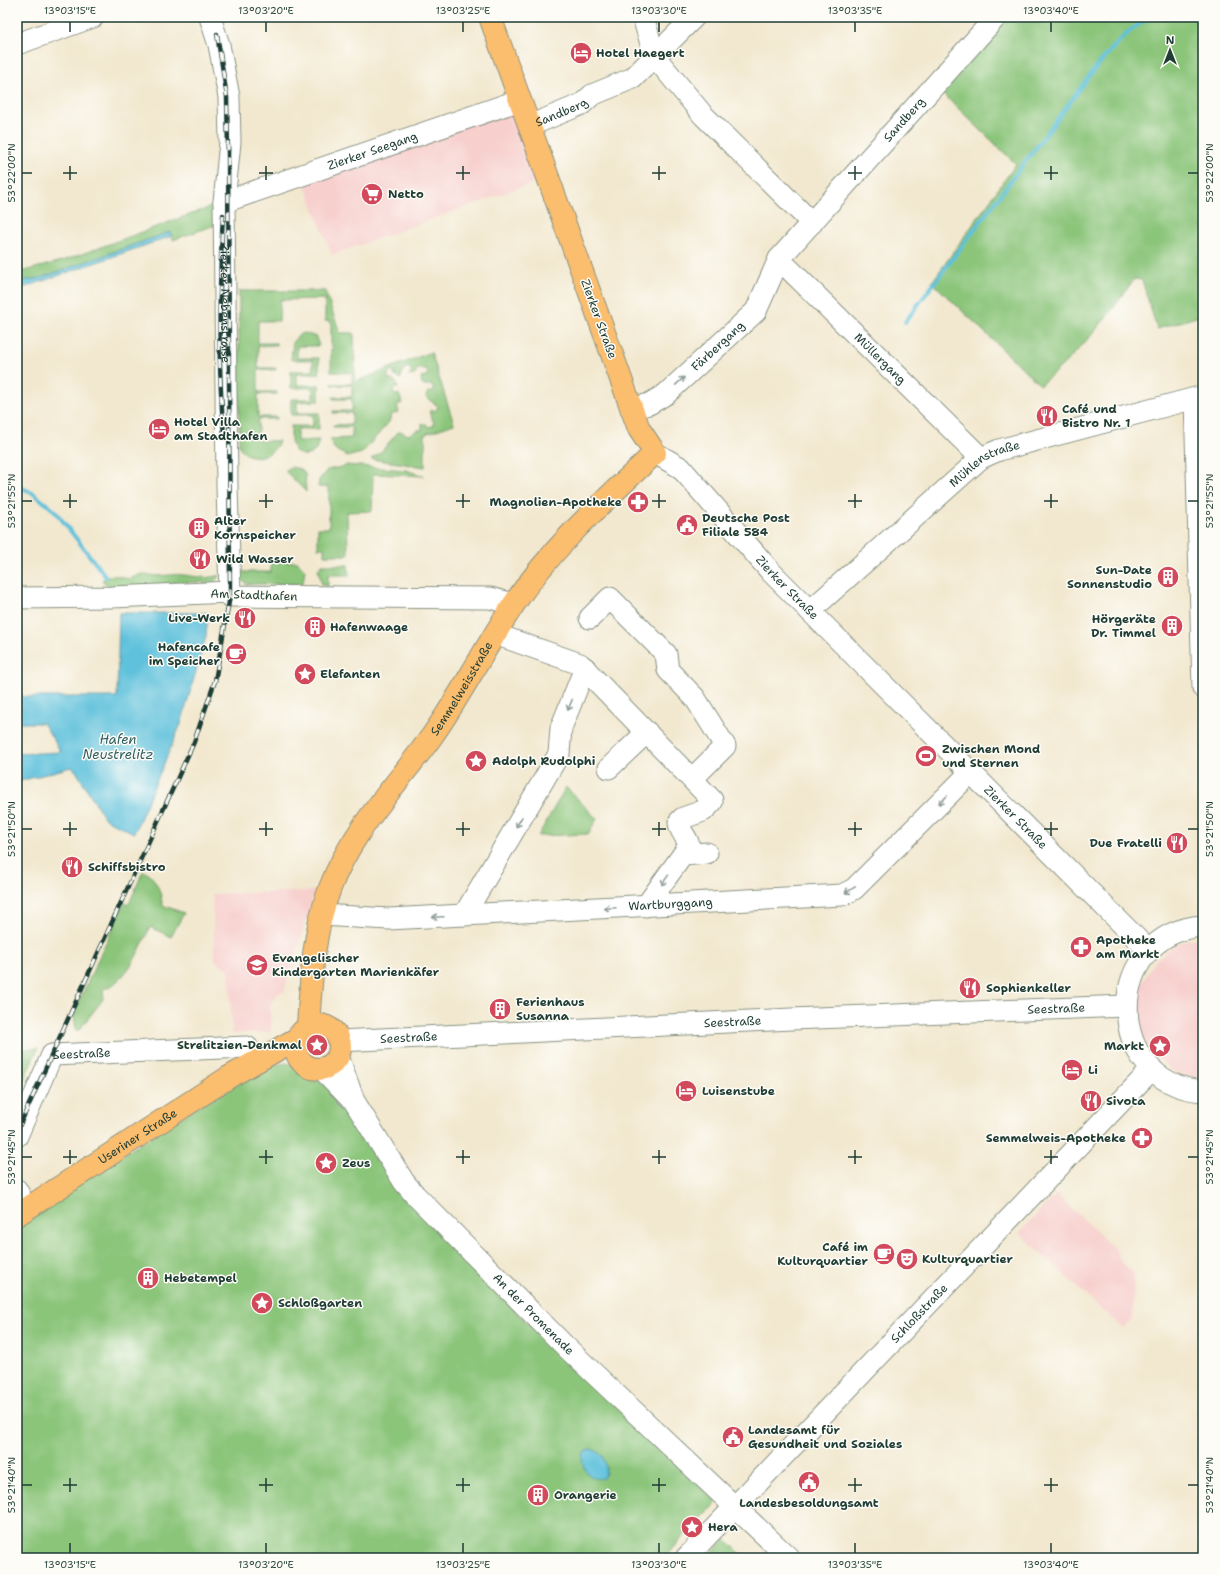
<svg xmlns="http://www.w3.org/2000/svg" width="1220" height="1575" font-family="'Shantell Sans',sans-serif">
  <rect width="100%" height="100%" fill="#fdfcf7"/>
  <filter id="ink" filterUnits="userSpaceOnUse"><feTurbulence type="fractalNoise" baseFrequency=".025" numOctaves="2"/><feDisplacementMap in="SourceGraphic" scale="8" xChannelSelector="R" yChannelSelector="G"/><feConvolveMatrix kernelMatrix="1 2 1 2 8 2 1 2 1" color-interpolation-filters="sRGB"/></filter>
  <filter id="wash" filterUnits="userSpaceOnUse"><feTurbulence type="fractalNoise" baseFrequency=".012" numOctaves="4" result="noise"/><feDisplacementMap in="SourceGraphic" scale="16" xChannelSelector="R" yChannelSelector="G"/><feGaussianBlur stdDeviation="0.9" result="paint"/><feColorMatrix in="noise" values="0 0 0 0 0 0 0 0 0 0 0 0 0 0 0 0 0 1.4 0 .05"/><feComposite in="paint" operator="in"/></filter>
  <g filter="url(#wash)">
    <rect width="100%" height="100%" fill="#f2e8cf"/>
    <g fill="#f7d0ce">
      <path d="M509 108 536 182 332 255 303 180Z"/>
      <path d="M315 891 284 991 278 993 270 1005 271 1032 232 1034 229 970 215 960 212 894Z"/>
      <path d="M1203 937V1001L1197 1008 1203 1014V1080L1181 1075 1169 1068 1151 1052 1140 1032 1137 1005 1141 984 1157 959 1176 944 1186 940Z"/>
      <path d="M1056 1194 1116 1250 1121 1262 1134 1273 1133 1318 1123 1329 1019 1233Z"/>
    </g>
    <g fill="#8bc57a" stroke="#558157">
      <path d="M1002 17H1203V288L1199 289 1203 300V315L1157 329 1142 280 1134 279C1108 318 1077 355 1040 385L932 282 1016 164 938 89Z"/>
      <path d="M211 207 216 210 215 225 173 240 170 232 40 278 17 282V273L65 260Z"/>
      <path d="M239 291H325L340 333H354L355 382 431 352 454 424 425 434V467L371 459 381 452 398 432H402L408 435 418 430H422V424H426L429 427 433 426 434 423 429 412 431 410 435 411 438 407C435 402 429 402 426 396L428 392H433L434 388 431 385H422L421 377 426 376 428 373 426 369H417L415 375 409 376 412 370 407 367 402 372 401 379 395 376 393 371 388 373V379L396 382 398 388H394L393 393 396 395 399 394 402 403 397 405 399 412 391 415 389 422 362 453 346 457V454C336 453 332 447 330 439L352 438V427H333V425L352 424V413H333V411H352V399H333V397H352V385H332V384H352V373L331 372V349H334V347L331 346V321H325V299L280 300 279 321H258V343H276V345L258 346V368H276V370H258V392H277V394H258V417H277V419H258V441H279C274 458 247 463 239 446Z"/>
      <path d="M305 333 316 337 319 346H297V358H319V374H297V385H319V401L297 402V413H319V429H297V441L319 440 316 450C308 457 302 457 294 450L291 441V426H313V415H291V399H313V388H291V371H313V360H291L293 341 300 334Z"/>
      <path d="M346 465 406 470 424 476 373 474 372 511 347 512 348 555H324V548H318V528H329V487H318L319 480 327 470 346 466Z"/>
      <path d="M290 467 301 469 305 474 306 492 285 471Z"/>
      <path d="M271 561 298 562 305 570 303 582 301 584H247L240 579 238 572H271Z"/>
      <path d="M322 565H348L349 575H328V586L322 585 318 569Z"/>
      <path d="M142 574C153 576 159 576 170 575 186 572 203 582 219 575 217 582 211 584 204 586V582L168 583V588L110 589 102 580 113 575 129 579Z"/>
      <path d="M566 787 597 819 588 834 538 836Z"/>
      <path d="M143 871C155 875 162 893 162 905L184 913 171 937 150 927C141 947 132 970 114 984 111 987 107 986 103 990L104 998 79 1030 76 1031 74 1012 124 903 129 904Z"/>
      <path d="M38 1048 17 1094V1050Z"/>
      <path d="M287 1063 302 1068 346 1100 368 1144 408 1199 459 1258 717 1502 663 1558H17V1226L42 1207 247 1075 274 1065Z"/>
      <path d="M726 1539 745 1558H706Z"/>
    </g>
    <g fill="#5ec1dc" stroke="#3e7f88">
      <path d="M170 232 172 236 17 290V282L40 278Z"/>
      <path d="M119 613H208L206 636 181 724 134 833 105 819 76 771 71 767 17 782V754L61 752 43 723H17V687L23 697H117Z"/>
      <path d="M591 1449C602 1452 607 1461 606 1473L603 1478C589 1482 579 1465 583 1453Z"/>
    </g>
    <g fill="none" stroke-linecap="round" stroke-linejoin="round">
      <g stroke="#5ec1dc" stroke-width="4">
        <path d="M905 322 1097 66C1114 47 1129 27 1152 17"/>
        <path d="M17 485 34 494 55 511 106 577"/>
      </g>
    </g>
  </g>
  <g filter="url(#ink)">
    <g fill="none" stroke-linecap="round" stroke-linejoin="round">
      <g stroke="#889282" stroke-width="23">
        <g id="minor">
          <path id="s1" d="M210 17 219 45 229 97 230 142 224 202 227 486 230 596 490 598 514 604"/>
          <path d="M643 17 655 57 703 115 812 223"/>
          <path d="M17 44 93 17"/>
          <path id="s2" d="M529 126 582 104 592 95 633 78 694 17"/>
          <path id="s3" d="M224 202 520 100"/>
          <path id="s4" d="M779 259 981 458"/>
          <path d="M1195 399 1203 688"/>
          <path id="s5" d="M631 409 649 404 666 394 756 311 779 259 996 17"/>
          <path id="s6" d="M655 453 681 468 771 572 1149 951"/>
          <path d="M17 598 112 597 231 592"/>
          <path id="s7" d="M810 611 981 458 999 450 1203 396"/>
          <path d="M590 618 610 598 666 654 668 670 695 698 725 746 692 779"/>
          <path d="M495 634 580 664 712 800V802L703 811 683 818 679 822C679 832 688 837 689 846L646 906"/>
          <path d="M609 768 647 732"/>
          <path d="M683 855 707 853"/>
          <path id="s8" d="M321 915 389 919 842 895 854 889 971 772"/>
          <path d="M464 915 559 754 561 728 585 668"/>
          <path d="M1203 926C1102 933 1102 1084 1203 1091"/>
          <path id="s9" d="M339 1041 791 1019 1126 1006"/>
          <path id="s10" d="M338 1056 354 1101 404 1182 415 1195 567 1348 789 1558"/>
          <path d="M321 1068 350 1098"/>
          <path id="s11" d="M17 1136 52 1055 247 1047"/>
          <path d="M17 1190 26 1209"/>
          <path id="s12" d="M686 1558 1152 1069"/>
        </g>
      </g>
      <g stroke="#889282" stroke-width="24">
        <g id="major">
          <circle cx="318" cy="1047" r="22"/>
          <path id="s13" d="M308 1027C311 980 313 932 330 888 351 831 397 785 432 736 462 694 485 647 514 604 552 547 605 500 655 453L639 429 490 17"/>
          <path id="s14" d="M17 1215 229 1077 298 1038"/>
        </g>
      </g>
      <use href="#minor" stroke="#fff" stroke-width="21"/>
      <use href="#major" stroke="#fbbd6e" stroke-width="22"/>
      <g stroke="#1f3d34" stroke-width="4.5">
        <g id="rail">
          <path d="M217 34 227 97 228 151"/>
          <path d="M223 215C219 287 217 362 224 435"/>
          <path d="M17 1131 194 742 215 681 230 596 228 145"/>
        </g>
      </g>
      <use href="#rail" stroke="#fdfcf7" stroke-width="3" stroke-dasharray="9" stroke-linecap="butt"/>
    </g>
    <defs><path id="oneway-shaft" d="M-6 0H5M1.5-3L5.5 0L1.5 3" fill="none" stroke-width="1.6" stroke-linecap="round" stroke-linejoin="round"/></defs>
    <g stroke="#8f9e9a">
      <use href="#oneway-shaft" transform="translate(680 381) rotate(-43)"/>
      <use href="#oneway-shaft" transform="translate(570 705) rotate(112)"/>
      <use href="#oneway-shaft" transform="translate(943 800) rotate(135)"/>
      <use href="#oneway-shaft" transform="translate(519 822) rotate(120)"/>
      <use href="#oneway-shaft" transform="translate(665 880) rotate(126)"/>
      <use href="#oneway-shaft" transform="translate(850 890) rotate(149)"/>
      <use href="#oneway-shaft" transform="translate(610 908) rotate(177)"/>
      <use href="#oneway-shaft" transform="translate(438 917) rotate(177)"/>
    </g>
  </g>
  <path fill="none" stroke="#1f3d34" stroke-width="1.5" d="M70 22V32M266 22V32M463 22V32M659 22V32M855 22V32M1051 22V32M70 166V180M266 166V180M463 166V180M659 166V180M855 166V180M1051 166V180M22 173H32M63 173H77M259 173H273M456 173H470M652 173H666M848 173H862M1044 173H1058M1188 173H1198M70 494V508M266 494V508M463 494V508M659 494V508M855 494V508M1051 494V508M22 501H32M63 501H77M259 501H273M456 501H470M652 501H666M848 501H862M1044 501H1058M1188 501H1198M70 822V836M266 822V836M463 822V836M659 822V836M855 822V836M1051 822V836M22 829H32M63 829H77M259 829H273M456 829H470M652 829H666M848 829H862M1044 829H1058M1188 829H1198M70 1150V1164M266 1150V1164M463 1150V1164M659 1150V1164M855 1150V1164M1051 1150V1164M22 1157H32M63 1157H77M259 1157H273M456 1157H470M652 1157H666M848 1157H862M1044 1157H1058M1188 1157H1198M70 1478V1492M266 1478V1492M463 1478V1492M659 1478V1492M855 1478V1492M1051 1478V1492M22 1485H32M63 1485H77M259 1485H273M456 1485H470M652 1485H666M848 1485H862M1044 1485H1058M1188 1485H1198M70 1543V1553M266 1543V1553M463 1543V1553M659 1543V1553M855 1543V1553M1051 1543V1553"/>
  <defs>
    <g id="hotel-disc" transform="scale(1.15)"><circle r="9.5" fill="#d1495b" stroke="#fdfcf7"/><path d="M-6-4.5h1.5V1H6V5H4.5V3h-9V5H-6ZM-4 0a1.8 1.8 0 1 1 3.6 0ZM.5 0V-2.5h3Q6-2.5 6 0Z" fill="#fff"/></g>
    <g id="supermarket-disc" transform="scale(1.15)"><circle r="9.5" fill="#d1495b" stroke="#fdfcf7"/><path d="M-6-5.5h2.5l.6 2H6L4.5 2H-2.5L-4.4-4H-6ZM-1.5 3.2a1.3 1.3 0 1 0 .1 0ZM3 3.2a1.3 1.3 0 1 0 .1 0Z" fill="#fff"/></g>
    <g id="restaurant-disc" transform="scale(1.15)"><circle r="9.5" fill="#d1495b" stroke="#fdfcf7"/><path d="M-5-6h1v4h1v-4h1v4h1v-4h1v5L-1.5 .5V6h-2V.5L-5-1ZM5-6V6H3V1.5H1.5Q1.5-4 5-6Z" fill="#fff"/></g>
    <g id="pharmacy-disc" transform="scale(1.15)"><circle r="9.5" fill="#d1495b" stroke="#fdfcf7"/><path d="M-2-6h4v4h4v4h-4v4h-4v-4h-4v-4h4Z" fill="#fff"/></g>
    <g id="civic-disc" transform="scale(1.15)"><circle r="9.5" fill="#d1495b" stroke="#fdfcf7"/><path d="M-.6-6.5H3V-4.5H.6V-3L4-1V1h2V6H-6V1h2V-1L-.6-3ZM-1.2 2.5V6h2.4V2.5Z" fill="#fff"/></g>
    <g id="building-disc" transform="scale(1.15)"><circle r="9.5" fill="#d1495b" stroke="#fdfcf7"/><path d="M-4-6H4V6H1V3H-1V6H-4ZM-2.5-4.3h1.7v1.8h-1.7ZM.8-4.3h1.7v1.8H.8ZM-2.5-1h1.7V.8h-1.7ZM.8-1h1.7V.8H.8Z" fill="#fff"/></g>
    <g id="cafe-disc" transform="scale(1.15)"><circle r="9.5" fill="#d1495b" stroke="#fdfcf7"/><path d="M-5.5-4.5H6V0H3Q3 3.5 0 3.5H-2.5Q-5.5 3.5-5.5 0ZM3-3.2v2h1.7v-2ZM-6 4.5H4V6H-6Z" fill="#fff"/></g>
    <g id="sight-disc" transform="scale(1.15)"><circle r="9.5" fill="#d1495b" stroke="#fdfcf7"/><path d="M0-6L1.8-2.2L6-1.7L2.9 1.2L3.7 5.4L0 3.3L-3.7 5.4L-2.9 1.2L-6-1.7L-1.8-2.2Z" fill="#fff"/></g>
    <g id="stadium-disc" transform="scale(1.15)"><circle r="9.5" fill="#d1495b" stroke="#fdfcf7"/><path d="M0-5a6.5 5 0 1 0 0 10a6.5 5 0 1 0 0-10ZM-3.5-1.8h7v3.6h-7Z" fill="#fff"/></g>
    <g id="school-disc" transform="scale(1.15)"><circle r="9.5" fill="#d1495b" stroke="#fdfcf7"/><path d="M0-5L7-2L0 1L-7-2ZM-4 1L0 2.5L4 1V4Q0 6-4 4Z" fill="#fff"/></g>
    <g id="theatre-disc" transform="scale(1.15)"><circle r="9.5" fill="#d1495b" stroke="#fdfcf7"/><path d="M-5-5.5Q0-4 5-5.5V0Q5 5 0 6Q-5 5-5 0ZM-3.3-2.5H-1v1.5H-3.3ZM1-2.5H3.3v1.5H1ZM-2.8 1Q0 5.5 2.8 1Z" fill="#fff"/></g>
  </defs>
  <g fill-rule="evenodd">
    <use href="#hotel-disc" x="581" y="53"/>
    <use href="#supermarket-disc" x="372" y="194"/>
    <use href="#restaurant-disc" x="1047" y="416"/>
    <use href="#hotel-disc" x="159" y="429"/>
    <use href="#pharmacy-disc" x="638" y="502"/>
    <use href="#civic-disc" x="687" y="525"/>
    <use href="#building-disc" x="199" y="528"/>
    <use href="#restaurant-disc" x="200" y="559"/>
    <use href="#building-disc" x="1168" y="577"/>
    <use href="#restaurant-disc" x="245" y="618"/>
    <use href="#building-disc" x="1172" y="626"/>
    <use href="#building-disc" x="315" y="627"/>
    <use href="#cafe-disc" x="236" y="654"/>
    <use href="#sight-disc" x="305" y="674"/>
    <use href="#stadium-disc" x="926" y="756"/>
    <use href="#sight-disc" x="476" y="761"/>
    <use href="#restaurant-disc" x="1177" y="843"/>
    <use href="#restaurant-disc" x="72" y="867"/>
    <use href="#pharmacy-disc" x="1081" y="947"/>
    <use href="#school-disc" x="257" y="965"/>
    <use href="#restaurant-disc" x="970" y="988"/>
    <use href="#building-disc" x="500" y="1009"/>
    <use href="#sight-disc" x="317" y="1045"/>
    <use href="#sight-disc" x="1160" y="1046"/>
    <use href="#hotel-disc" x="1072" y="1070"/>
    <use href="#hotel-disc" x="686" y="1091"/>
    <use href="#restaurant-disc" x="1091" y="1101"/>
    <use href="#pharmacy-disc" x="1142" y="1138"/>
    <use href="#sight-disc" x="326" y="1163"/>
    <use href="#cafe-disc" x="884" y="1254"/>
    <use href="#theatre-disc" x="907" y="1259"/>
    <use href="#building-disc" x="148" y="1278"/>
    <use href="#sight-disc" x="262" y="1303"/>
    <use href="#civic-disc" x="733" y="1437"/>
    <use href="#civic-disc" x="809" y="1482"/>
    <use href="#building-disc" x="538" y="1495"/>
    <use href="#sight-disc" x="692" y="1527"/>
  </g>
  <g text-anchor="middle" stroke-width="3" stroke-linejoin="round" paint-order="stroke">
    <g font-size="12" font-weight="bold" fill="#1f3d34" stroke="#fdfcf7" text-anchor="start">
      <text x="596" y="57">Hotel Haegert</text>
      <text x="388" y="198">Netto</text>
      <text x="1062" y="413">Café und<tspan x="1062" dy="14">Bistro Nr. 1</tspan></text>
      <text x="174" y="426">Hotel Villa<tspan x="174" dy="14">am Stadthafen</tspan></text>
      <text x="622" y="506" text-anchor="end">Magnolien-Apotheke</text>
      <text x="702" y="522">Deutsche Post<tspan x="702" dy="14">Filiale 584</tspan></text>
      <text x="214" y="525">Alter<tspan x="214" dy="14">Kornspeicher</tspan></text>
      <text x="216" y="563">Wild Wasser</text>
      <text x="1152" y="574" text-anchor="end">Sun-Date<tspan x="1152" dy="14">Sonnenstudio</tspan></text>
      <text x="230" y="622" text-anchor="end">Live-Werk</text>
      <text x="1156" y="623" text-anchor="end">Hörgeräte<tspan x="1156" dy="14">Dr. Timmel</tspan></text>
      <text x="330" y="631">Hafenwaage</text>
      <text x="220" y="651" text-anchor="end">Hafencafe<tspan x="220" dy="14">im Speicher</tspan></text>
      <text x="320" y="678">Elefanten</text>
      <text x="942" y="753">Zwischen Mond<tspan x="942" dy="14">und Sternen</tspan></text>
      <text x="492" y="765">Adolph Rudolphi</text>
      <text x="1162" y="847" text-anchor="end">Due Fratelli</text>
      <text x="88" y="871">Schiffsbistro</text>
      <text x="1096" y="944">Apotheke<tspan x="1096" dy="14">am Markt</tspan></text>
      <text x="272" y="962">Evangelischer<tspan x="272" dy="14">Kindergarten Marienkäfer</tspan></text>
      <text x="986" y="992">Sophienkeller</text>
      <text x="516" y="1006">Ferienhaus<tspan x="516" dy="14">Susanna</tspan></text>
      <text x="302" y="1049" text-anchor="end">Strelitzien-Denkmal</text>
      <text x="1144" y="1050" text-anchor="end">Markt</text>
      <text x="1088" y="1074">Li</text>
      <text x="702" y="1095">Luisenstube</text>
      <text x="1106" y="1105">Sivota</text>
      <text x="1126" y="1142" text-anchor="end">Semmelweis-Apotheke</text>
      <text x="342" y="1167">Zeus</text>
      <text x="868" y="1251" text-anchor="end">Café im<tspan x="868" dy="14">Kulturquartier</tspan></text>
      <text x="922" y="1263">Kulturquartier</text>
      <text x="164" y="1282">Hebetempel</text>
      <text x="278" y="1307">Schloßgarten</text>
      <text x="748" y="1434">Landesamt für<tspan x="748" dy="14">Gesundheit und Soziales</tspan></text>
      <text x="554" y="1499">Orangerie</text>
      <text x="809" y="1507" text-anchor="middle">Landesbesoldungsamt</text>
      <text x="708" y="1531">Hera</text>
    </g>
    <g font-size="12" fill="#1f3d34" stroke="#fdfcf7">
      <text dy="4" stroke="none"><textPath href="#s2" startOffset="35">Sandberg</textPath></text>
      <text dy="4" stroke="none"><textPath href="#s5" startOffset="405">Sandberg</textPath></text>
      <text dy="4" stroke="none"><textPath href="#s3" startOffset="157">Zierker Seegang</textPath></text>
      <text dy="4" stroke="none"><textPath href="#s1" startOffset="289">Zierker Nebenstraße</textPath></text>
      <text transform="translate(599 319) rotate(70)" y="4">Zierker Straße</text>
      <text dy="4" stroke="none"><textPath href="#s5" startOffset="109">Färbergang</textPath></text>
      <text dy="4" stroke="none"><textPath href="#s4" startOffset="142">Müllergang</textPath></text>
      <text dy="4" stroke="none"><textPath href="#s7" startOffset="230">Mühlenstraße</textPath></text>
      <text dy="4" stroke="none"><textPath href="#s6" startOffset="190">Zierker Straße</textPath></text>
      <text transform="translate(254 595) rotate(2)" y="4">Am Stadthafen</text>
      <text dy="4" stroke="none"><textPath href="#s13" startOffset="381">Semmelweisstraße</textPath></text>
      <text dy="4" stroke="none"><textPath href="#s6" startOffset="514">Zierker Straße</textPath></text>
      <text dy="4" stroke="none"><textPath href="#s8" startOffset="350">Wartburggang</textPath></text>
      <text dy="4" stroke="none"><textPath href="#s9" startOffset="718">Seestraße</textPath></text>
      <text dy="4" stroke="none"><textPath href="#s9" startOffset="394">Seestraße</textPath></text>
      <text dy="4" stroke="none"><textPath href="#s9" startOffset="70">Seestraße</textPath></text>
      <text dy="4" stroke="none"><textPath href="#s11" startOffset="118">Seestraße</textPath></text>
      <text dy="4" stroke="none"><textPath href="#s14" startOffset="144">Useriner Straße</textPath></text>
      <text dy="4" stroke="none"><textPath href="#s10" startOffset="328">An der Promenade</textPath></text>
      <text dy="4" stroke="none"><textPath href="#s12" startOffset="338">Schloßstraße</textPath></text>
    </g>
    <g font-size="13" font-style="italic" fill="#2f5e5e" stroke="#fdfcf7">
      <text x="118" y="744">Hafen<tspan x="118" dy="15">Neustrelitz</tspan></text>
    </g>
  </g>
  <rect width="1220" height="1575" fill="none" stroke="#fdfcf7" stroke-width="44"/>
  <g transform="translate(1170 50)" stroke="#fdfcf7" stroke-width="3" paint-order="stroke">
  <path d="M0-3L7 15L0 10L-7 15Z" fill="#1f3d34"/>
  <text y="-6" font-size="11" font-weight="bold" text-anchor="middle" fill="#1f3d34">N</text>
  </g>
  <rect x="22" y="22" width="1176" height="1531" fill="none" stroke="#1f3d34" stroke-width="1.5"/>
  <g font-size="10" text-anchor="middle" fill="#1f3d34">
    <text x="70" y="14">13°03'15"E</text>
    <text x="266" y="14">13°03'20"E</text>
    <text x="463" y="14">13°03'25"E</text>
    <text x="659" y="14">13°03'30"E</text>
    <text x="855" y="14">13°03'35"E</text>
    <text x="1051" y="14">13°03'40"E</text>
    <text transform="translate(11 173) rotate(-90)" y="4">53°22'00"N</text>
    <text transform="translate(1209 173) rotate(-90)" y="4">53°22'00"N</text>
    <text transform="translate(11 501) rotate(-90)" y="4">53°21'55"N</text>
    <text transform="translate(1209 501) rotate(-90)" y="4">53°21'55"N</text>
    <text transform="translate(11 829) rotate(-90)" y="4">53°21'50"N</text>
    <text transform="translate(1209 829) rotate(-90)" y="4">53°21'50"N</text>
    <text transform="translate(11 1157) rotate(-90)" y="4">53°21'45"N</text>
    <text transform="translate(1209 1157) rotate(-90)" y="4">53°21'45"N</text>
    <text transform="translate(11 1485) rotate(-90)" y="4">53°21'40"N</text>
    <text transform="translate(1209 1485) rotate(-90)" y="4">53°21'40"N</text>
    <text x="70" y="1568">13°03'15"E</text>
    <text x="266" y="1568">13°03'20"E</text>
    <text x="463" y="1568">13°03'25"E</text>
    <text x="659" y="1568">13°03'30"E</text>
    <text x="855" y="1568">13°03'35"E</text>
    <text x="1051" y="1568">13°03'40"E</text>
  </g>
</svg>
